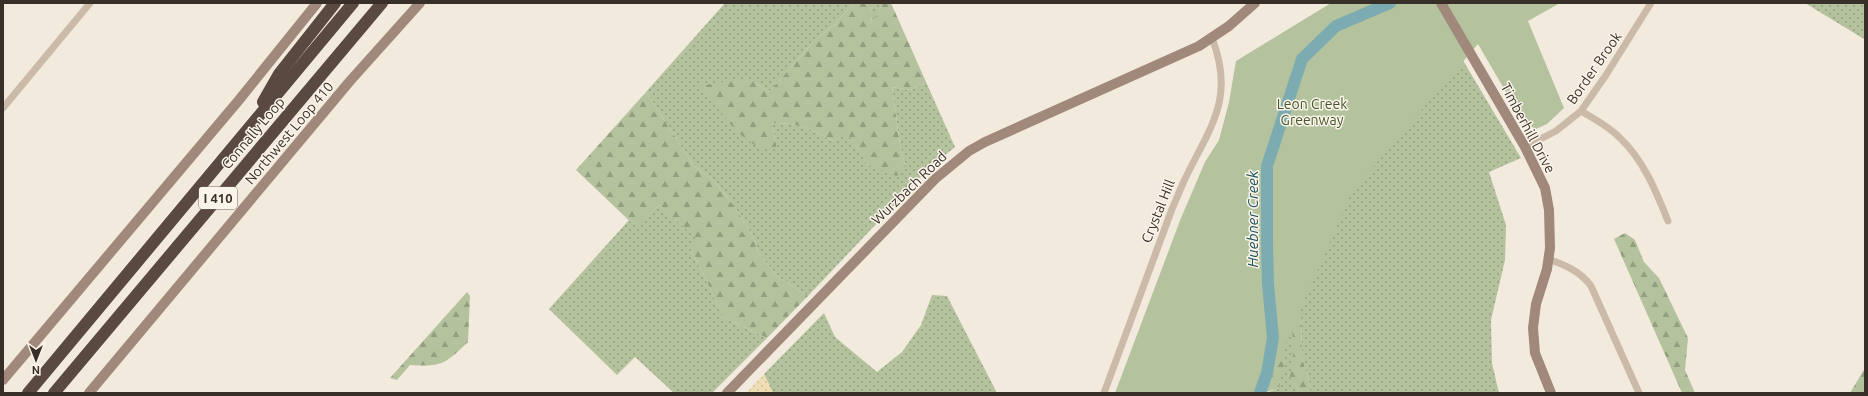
<svg xmlns="http://www.w3.org/2000/svg" width="1868" height="396" font-family="Ubuntu,sans-serif">
  <defs>
    <pattern id="grass-dots" width="8" height="8" patternUnits="userSpaceOnUse"><rect width="8" height="8" fill="#b4c39d"/><path d="M2 2h.1M6 6h.1" fill="none" stroke="#939f80" stroke-width="1.8" stroke-linecap="round"/></pattern>
    <pattern id="forest-firs" width="22" height="20" patternUnits="userSpaceOnUse"><rect width="22" height="20" fill="#b4c39d"/><path d="M5 1l3.5 6h-7zM16 11l3.5 6h-7z" fill="#939f80"/></pattern>
    <pattern id="sand-dots" width="8" height="8" patternUnits="userSpaceOnUse"><rect width="8" height="8" fill="#efddb4"/><path d="M2 2h.1M6 6h.1" fill="none" stroke="#cebe9b" stroke-width="1.8" stroke-linecap="round"/></pattern>
  </defs>
  <rect width="100%" height="100%" fill="#f3eade"/>
  <g fill="url(#grass-dots)">
    <path d="M725 3H854L833 26 816 39 769 92 748 78 777 149 772 123C797 122 812 129 833 141L848 133 868 165 905 166 900 144 892 87 910 90 926 82 955 147 929 168 808 296 778 277 758 253 753 236 732 203 713 180 694 166 646 92Z"/>
    <path d="M869 3H883L872 24 870 4Z"/>
    <path d="M1805 3H1865V37L1864 39Z"/>
    <path d="M1455 47 1521 158 1489 172 1506 225 1505 260 1491 320 1492 363 1499 393H1310V385L1302 357 1301 316 1293 340 1294 386 1304 393H1266L1279 388 1115 393Z"/>
    <path d="M659 205 698 239 691 251 703 273 723 317 767 338 712 393H674L635 357 617 375 549 309 629 220 637 227Z"/>
    <path d="M932 295 947 296 997 393H773L764 374 824 313 835 337 877 372 902 352 921 325Z"/>
  </g>
  <g fill="url(#forest-firs)">
    <path d="M854 3 870 4 872 23 883 3H891L926 82 910 90 892 87 900 144 905 166 897 176 868 165 848 134 833 141C812 129 797 122 772 123L777 149 756 146 737 132 699 86 748 78 769 92 816 39 833 26Z"/>
    <path d="M646 92 694 166 713 180 732 203 753 236 758 253 778 277 808 296 767 338 723 317 703 273 691 251 697 239 659 205 637 228 576 170Z"/>
    <path d="M1625 233 1635 240 1644 262 1659 278 1688 338 1685 370 1695 393H1682L1614 239Z"/>
    <path d="M467 292 470 296 468 342C445 364 442 367 410 365L397 380 390 378Z"/>
    <path d="M1294 307 1301 316 1302 357 1310 385V393H1304L1294 386 1290 376 1293 359 1292 312Z"/>
    <path d="M1279 317 1284 366 1279 388 1263 393Z"/>
    <path d="M1865 368V393H1850Z"/>
  </g>
  <path fill="url(#sand-dots)" d="M764 374 773 393H746Z"/>
  <path fill="#b4c39d" d="M1331 3H1560L1528 21 1564 108 1547 124 1536 129 1524 123 1478 44 1352 192 1264 393H1115L1181 218 1205 162 1219 140 1229 102 1236 61Z"/>
  <g fill="none" stroke-linecap="round" stroke-linejoin="round">
    <path stroke="#7cacb1" stroke-width="12" d="M1260 393 1267 373 1273 338 1268 284 1267 245V166L1302 59 1336 26 1390 3"/>
    <g stroke="#ccbaa9" stroke-width="7">
      <path d="M3 108 90 3"/>
      <path d="M1581 111C1594 119 1608 126 1619 137 1643 159 1656 191 1668 221"/>
      <path d="M1525 147 1556 131 1581 111 1606 75 1651 3"/>
      <path d="M1548 259C1565 265 1580 271 1591 286L1639 393"/>
      <path d="M1104 393 1172 209C1176 200 1180 190 1184 181 1209 128 1236 100 1212 38"/>
    </g>
    <g stroke="#a0897a" stroke-width="10">
      <path d="M1441 3 1525 147 1545 188 1549 210 1550 248 1547 269 1536 304 1533 328 1535 353 1551 393"/>
      <path d="M3 380 239 100 317 3"/>
      <path d="M89 393 350 81 420 3"/>
      <path d="M727 393 935 179 969 151 985 142 1199 46 1229 26 1255 3"/>
    </g>
    <g stroke="#5a4940" stroke-width="12">
      <path d="M263 102 279 74 335 3"/>
      <path d="M28 393 353 3"/>
      <path d="M54 393 382 3"/>
    </g>
  </g>
  <g text-anchor="middle" stroke-width="3" stroke-linejoin="round" paint-order="stroke">
    <rect fill="#faf4ea" stroke="#736a63" stroke-width="1" x="199" y="187" width="38" height="22" rx="3"/>
    <g font-size="13" font-weight="bold" fill="#392f29">
      <text x="218" y="203">I 410</text>
    </g>
    <g font-size="14" fill="#392f29" stroke="#faf4ea">
      <text transform="translate(1594 68) rotate(-55)" y="5">Border Brook</text>
      <text transform="translate(1528 128) rotate(62)" y="5">Timberhill Drive</text>
      <text transform="translate(253 133) rotate(-50)" y="5">Connally Loop</text>
      <text transform="translate(289 133) rotate(-50)" y="5">Northwest Loop 410</text>
      <text transform="translate(909 188) rotate(-44)" y="5">Wurzbach Road</text>
      <text transform="translate(1158 211) rotate(-68)" y="5">Crystal Hill</text>
    </g>
    <g font-size="14" fill="#46582c" stroke="#faf4ea">
      <text x="1312" y="109">Leon Creek<tspan x="1312" dy="16">Greenway</tspan></text>
    </g>
    <g font-size="15" font-style="italic" fill="#1d545b" stroke="#faf4ea">
      <text transform="translate(1253 219) rotate(-90)" y="5">Huebner Creek</text>
    </g>
  </g>
  <rect width="1868" height="396" fill="none" stroke="#392f29" stroke-width="8"/>
  <g transform="translate(36 360) rotate(180)" stroke="#faf4ea" stroke-width="3" paint-order="stroke">
  <path d="M0-3L7 15L0 10L-7 15Z" fill="#392f29"/>
  <text y="-6" font-size="11" font-weight="bold" text-anchor="middle" fill="#392f29">N</text>
  </g>
</svg>
